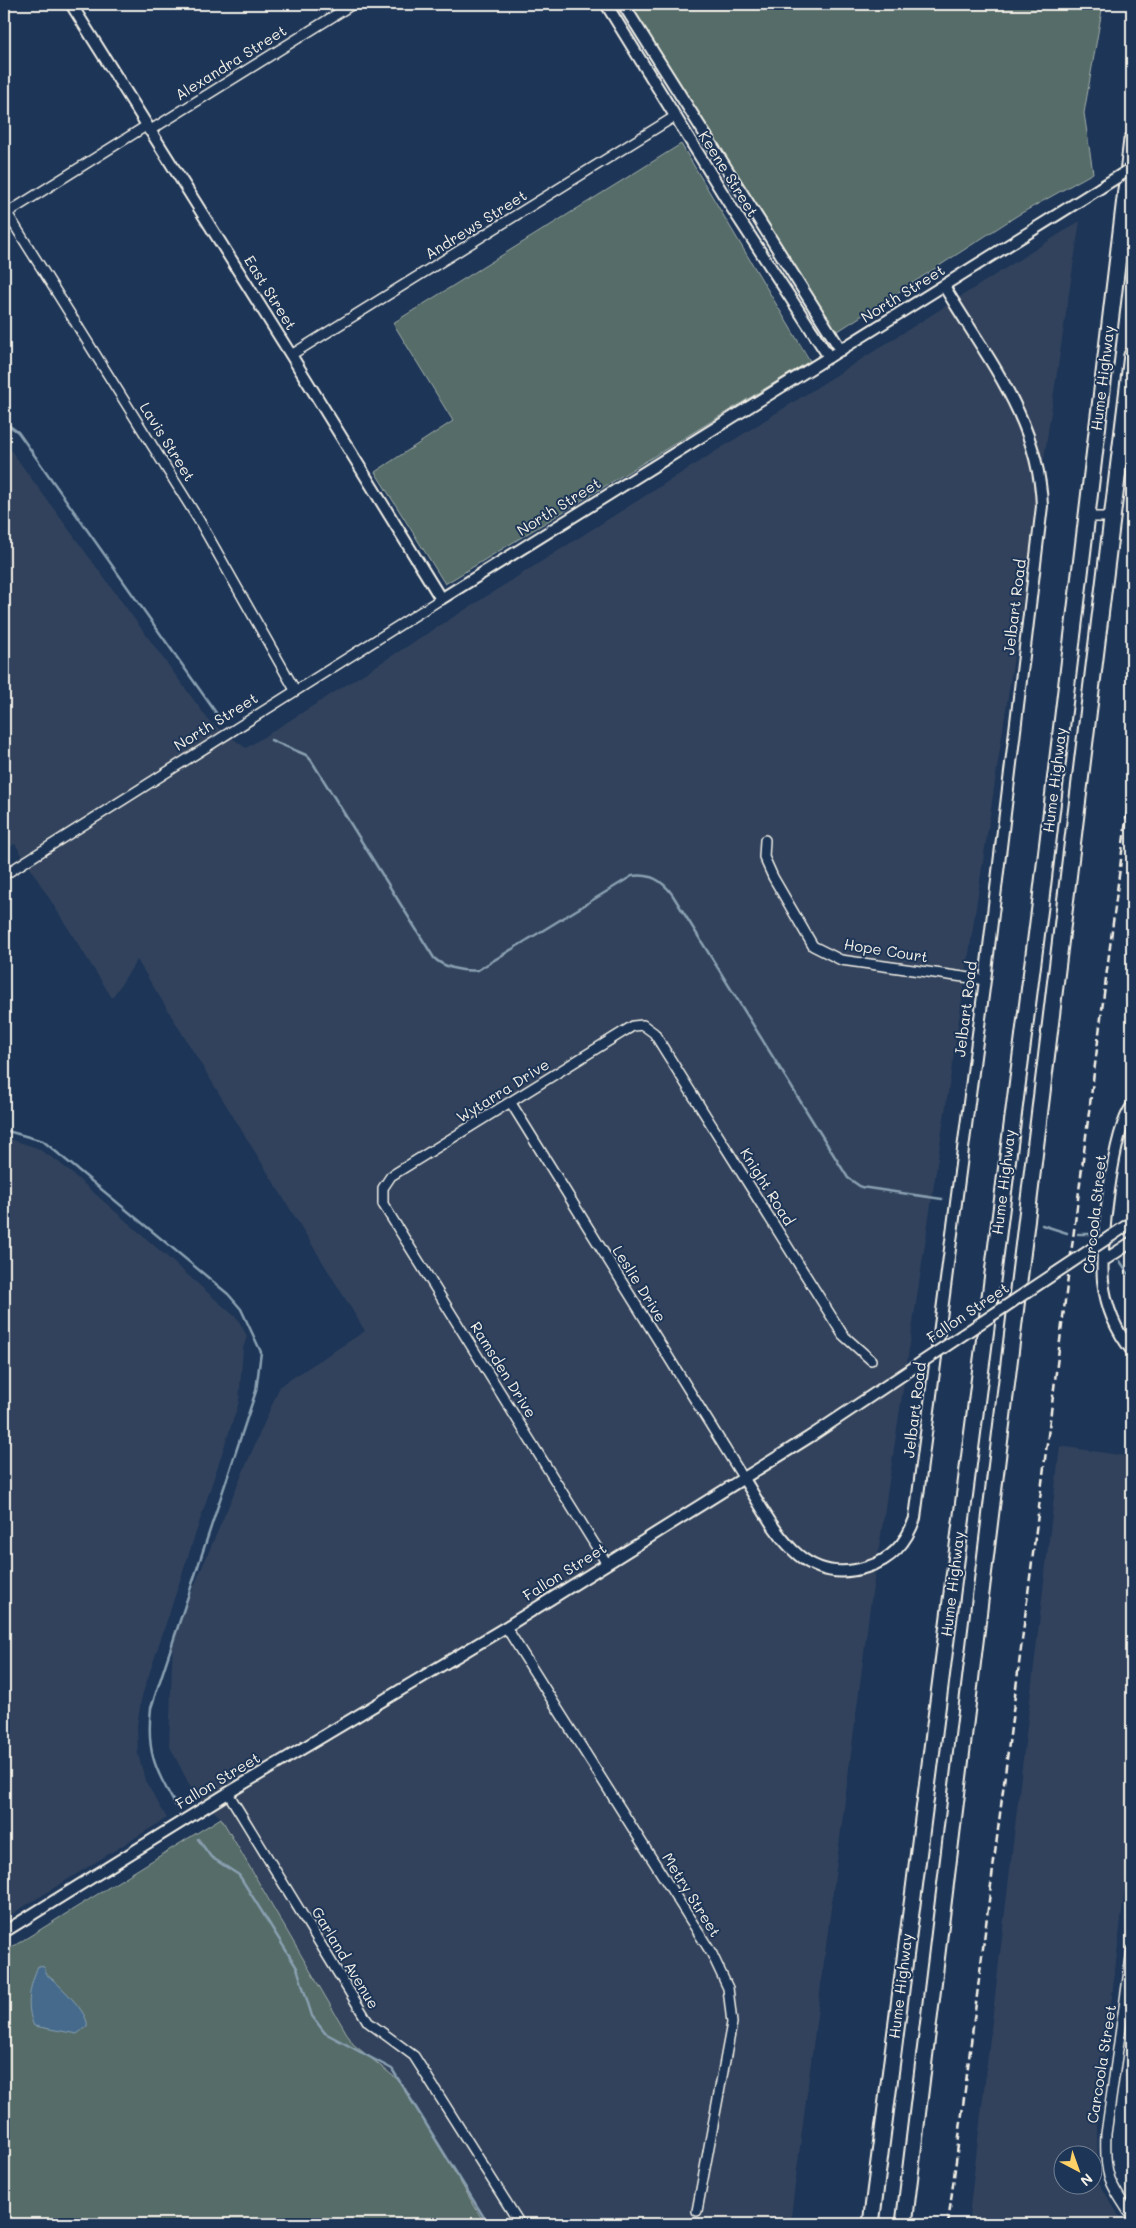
<svg xmlns="http://www.w3.org/2000/svg" width="1136" height="2228" font-family="Mali,sans-serif">
  <rect width="100%" height="100%" fill="#1d3557"/>
  <filter id="ink" filterUnits="userSpaceOnUse"><feTurbulence type="fractalNoise" baseFrequency=".02" numOctaves="2"/><feDisplacementMap in="SourceGraphic" scale="10" xChannelSelector="R" yChannelSelector="G"/><feConvolveMatrix kernelMatrix="1 2 1 2 8 2 1 2 1" color-interpolation-filters="sRGB"/></filter>
  <g filter="url(#ink)">
    <g fill="#30425c" fill-rule="evenodd">
      <path d="M1080 221 870 1607 790 2224H485L402 2083 353 2044 221 1818 194 1794 169 1745 173 1635 280 1386 365 1331 137 960 112 998 15 844 4 851V441L210 722 246 748Z"/>
      <path d="M4 1137 37 1148 60 1163 238 1319 247 1336 243 1349 239 1402 142 1696 137 1725 138 1754 146 1782 167 1818 4 1919Z"/>
      <path d="M1060 1446 1132 1457V1826L1097 2125 1098 2181 1124 2224H968ZM1064 2156H1094V2186H1064Z"/>
    </g>
    <g fill="#546c69" stroke="#a4aea8">
      <path d="M630 4H1103L1084 113 1093 173 1018 215 835 333Z"/>
      <path d="M681 144 810 361 445 584 375 472 453 421 393 323Z"/>
      <path d="M221 1818 353 2044 402 2083 485 2224H4V1952Z"/>
    </g>
    <path fill="#446a8c" stroke="#8aa0b1" d="M38 1966 44 1967 47 1975C57 1982 90 2014 87 2026L77 2034 34 2026C25 2006 30 1985 38 1966Z"/>
    <g fill="none" stroke-linecap="round" stroke-linejoin="round">
      <g stroke="#8aa0b1" stroke-width="2.5">
        <path d="M4 422 18 432 219 717"/>
        <path d="M271 740 306 755 311 760 434 958C444 968 464 972 478 970L632 876C650 874 661 879 672 894L848 1178 861 1187 942 1199"/>
        <path d="M4 1130 43 1141 228 1294 241 1309 261 1352 256 1391 151 1708C146 1753 155 1768 176 1806"/>
        <path d="M1042 1225 1067 1233"/>
        <path d="M1078 1234H1092"/>
        <path d="M1120 1261 1132 1279"/>
        <path d="M198 1839 211 1857 239 1875 297 1968 312 2016 325 2033 392 2069 488 2224"/>
      </g>
      <g stroke="#f4f1e8" stroke-width="12">
        <g id="minor">
          <path d="M149 131 353 4"/>
          <path d="M7 213 200 522 295 690"/>
          <path d="M4 215 146 126"/>
          <path d="M291 355 674 117"/>
          <path d="M1087 517H1113"/>
          <path d="M765 840 764 857 773 877 813 946 841 960 985 980"/>
          <path d="M4 875 441 599"/>
          <path d="M511 1103 744 1479"/>
          <path d="M607 1564 383 1204V1188L391 1176 623 1032 633 1026 643 1025 654 1033 843 1335 871 1360"/>
          <path d="M506 1627 712 1954 728 1988 732 2023 697 2211"/>
          <path d="M228 1793 368 2022 414 2056 520 2224"/>
          <path d="M1132 1950 1106 2134C1104 2177 1110 2183 1132 2217"/>
        </g>
      </g>
      <g stroke="#f4f1e8" stroke-width="14">
        <g id="tertiary">
          <path d="M71 4 291 355 441 599 1100 188"/>
          <path d="M606 4 730 205 829 357"/>
          <path d="M623 4 841 350"/>
          <path d="M1132 1106C1112 1132 1100 1247 1103 1281 1106 1307 1116 1331 1132 1351"/>
          <path d="M1103 1261 1132 1242"/>
          <path d="M744 1479C773 1525 800 1589 867 1567 891 1560 907 1542 915 1518L985 980 1042 506C1039 420 986 357 944 286"/>
          <path d="M4 1932 228 1793 506 1627 811 1436"/>
        </g>
      </g>
      <g stroke="#f4f1e8" stroke-width="19">
        <g id="motorway">
          <path d="M871 2224 1040 907 1132 140"/>
          <path d="M904 2224 1132 355"/>
        </g>
      </g>
      <use href="#minor" stroke="#1d3557" stroke-width="9"/>
      <use href="#tertiary" stroke="#1d3557" stroke-width="10"/>
      <use href="#motorway" stroke="#1d3557" stroke-width="15"/>
      <path stroke="#f4f1e8" stroke-width="2.5" stroke-dasharray="8 4" stroke-linecap="butt" d="M948 2224 1132 773"/>
      <g stroke="#f4f1e8" stroke-width="14" stroke-linecap="butt">
        <g id="tertiary-bridge">
          <path d="M1100 188 1132 168"/>
          <path d="M811 1436 1132 1222"/>
        </g>
      </g>
      <use href="#tertiary-bridge" stroke="#1d3557" stroke-width="10"/>
    </g>
  </g>
  <g text-anchor="middle" stroke-width="4" stroke-linejoin="round" paint-order="stroke">
    <g font-size="15" fill="#f4f1e8" stroke="#1d3557">
      <text transform="translate(231 63) rotate(-32)" y="5">Alexandra Street</text>
      <text transform="translate(728 174) rotate(58)" y="5">Keene Street</text>
      <text transform="translate(476 225) rotate(-32)" y="5">Andrews Street</text>
      <text transform="translate(270 293) rotate(58)" y="5">East Street</text>
      <text transform="translate(903 294) rotate(-32)" y="5">North Street</text>
      <text transform="translate(1103 378) rotate(-83)" y="5">Hume Highway</text>
      <text transform="translate(167 442) rotate(58)" y="5">Lavis Street</text>
      <text transform="translate(559 507) rotate(-32)" y="5">North Street</text>
      <text transform="translate(1015 607) rotate(-83)" y="5">Jelbart Road</text>
      <text transform="translate(216 722) rotate(-32)" y="5">North Street</text>
      <text transform="translate(1055 780) rotate(-83)" y="5">Hume Highway</text>
      <text transform="translate(886 951) rotate(9)" y="5">Hope Court</text>
      <text transform="translate(966 1009) rotate(-83)" y="5">Jelbart Road</text>
      <text transform="translate(503 1091) rotate(-32)" y="5">Wytarra Drive</text>
      <text transform="translate(1004 1182) rotate(-83)" y="5">Hume Highway</text>
      <text transform="translate(767 1187) rotate(58)" y="5">Knight Road</text>
      <text transform="translate(1095 1214) rotate(-84)" y="5">Carcoola Street</text>
      <text transform="translate(639 1284) rotate(58)" y="5">Leslie Drive</text>
      <text transform="translate(968 1313) rotate(-34)" y="5">Fallon Street</text>
      <text transform="translate(503 1370) rotate(58)" y="5">Ramsden Drive</text>
      <text transform="translate(915 1410) rotate(-83)" y="5">Jelbart Road</text>
      <text transform="translate(565 1572) rotate(-32)" y="5">Fallon Street</text>
      <text transform="translate(953 1584) rotate(-83)" y="5">Hume Highway</text>
      <text transform="translate(218 1781) rotate(-31)" y="5">Fallon Street</text>
      <text transform="translate(691 1895) rotate(58)" y="5">Metry Street</text>
      <text transform="translate(345 1958) rotate(59)" y="5">Garland Avenue</text>
      <text transform="translate(901 1986) rotate(-83)" y="5">Hume Highway</text>
      <text transform="translate(1102 2064) rotate(-81)" y="5">Carcoola Street</text>
    </g>
  </g>
  <rect width="1136" height="2228" fill="none" stroke="#1d3557" stroke-width="20"/>
  <rect x="10" y="10" width="1116" height="2208" fill="none" stroke="#f4f1e8" stroke-width="2" filter="url(#ink)"/>
  <g transform="translate(1078 2170) rotate(139)"><circle r="24" fill="#1d3557" stroke="#738091"/>
  <path d="M0-4L9 19L0 12L-9 19Z" fill="#ffd166"/>
  <text y="-8" font-size="14" font-weight="bold" text-anchor="middle" fill="#f4f1e8">N</text>
  </g>
</svg>
